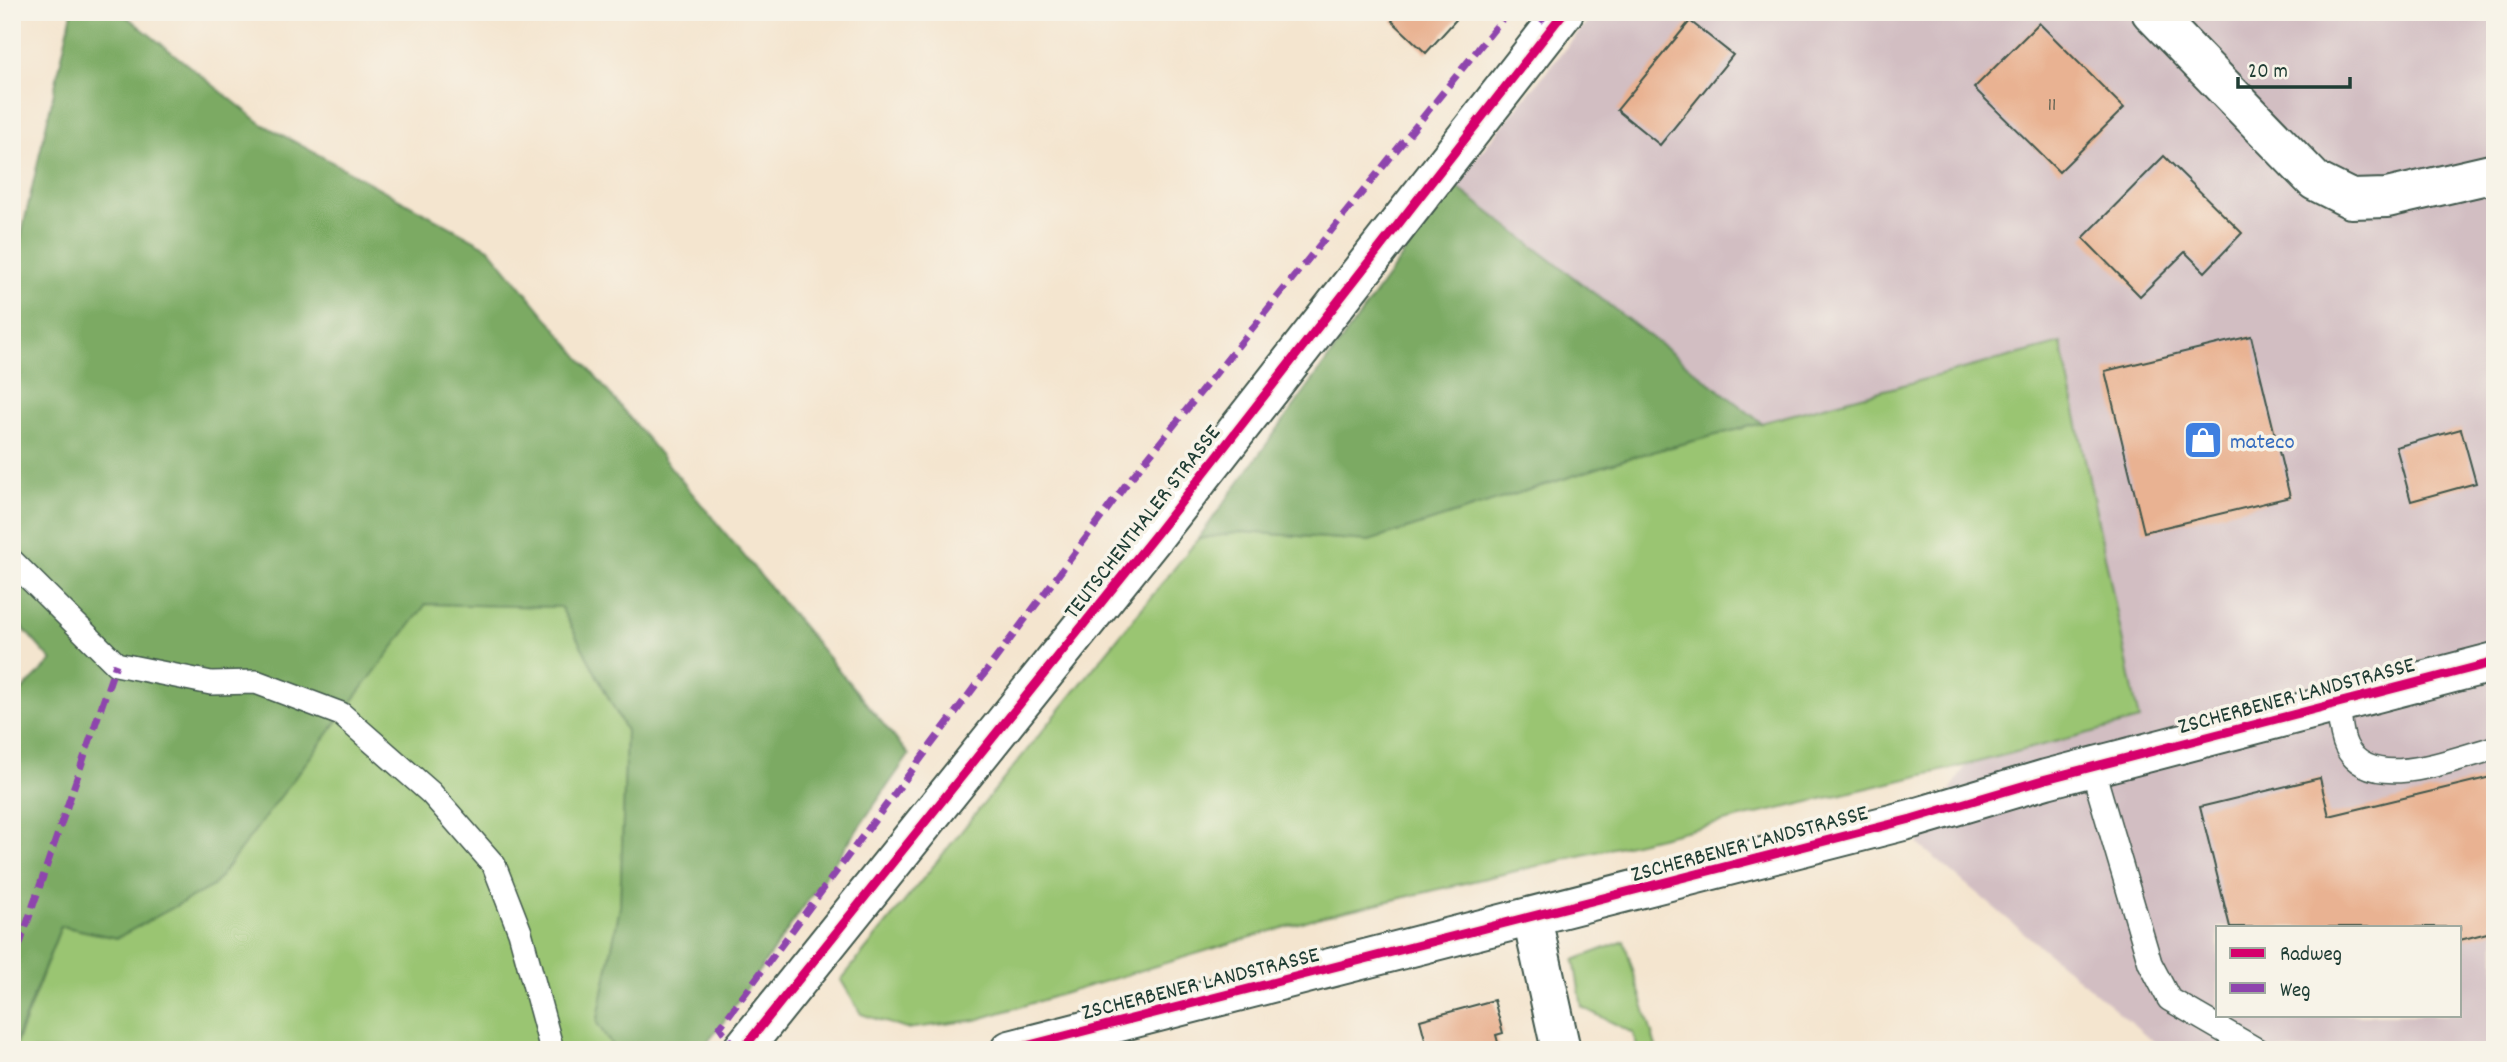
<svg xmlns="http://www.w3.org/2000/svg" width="2507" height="1062" font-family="Dekko,sans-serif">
  <rect width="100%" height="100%" fill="#f7f3e8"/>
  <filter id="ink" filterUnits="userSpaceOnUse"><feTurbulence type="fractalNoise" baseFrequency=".0143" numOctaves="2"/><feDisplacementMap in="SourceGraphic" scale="14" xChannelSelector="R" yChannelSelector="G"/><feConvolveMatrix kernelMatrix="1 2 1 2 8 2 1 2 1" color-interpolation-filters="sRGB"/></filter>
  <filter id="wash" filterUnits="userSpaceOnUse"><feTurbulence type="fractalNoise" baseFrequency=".00686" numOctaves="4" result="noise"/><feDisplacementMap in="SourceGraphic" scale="28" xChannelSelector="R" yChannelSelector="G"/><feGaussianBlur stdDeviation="1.57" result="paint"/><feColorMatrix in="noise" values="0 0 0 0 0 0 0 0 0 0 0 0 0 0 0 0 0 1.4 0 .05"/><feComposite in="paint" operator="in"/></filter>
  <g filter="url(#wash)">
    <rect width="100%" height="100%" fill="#f4e5cf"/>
    <path fill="#d2bec2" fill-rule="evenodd" d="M1595 12H2495V1050H2164L1918 844 1966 765 2139 720 2061 343 1762 423 1454 185ZM2218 927H2460V1015H2218Z"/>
    <g fill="#9ac572" stroke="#5c8153" stroke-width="2">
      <path d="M2061 343 2139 720 1966 765 1312 919 976 1020 906 1029 861 1014 841 980 1198 539 1242 532 1369 541 1629 458Z"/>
      <path d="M426 604 561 607 626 731 620 907 597 1023 615 1050H14L61 926 117 938 341 714Z"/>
      <path d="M1624 941 1657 1050H1638L1633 1033 1582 1007 1574 960Z"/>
    </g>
    <g fill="#7baa64" stroke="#4d744c" stroke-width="2">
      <path d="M72 12H121L262 124 489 248 909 755 720 1027 701 1050H615L597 1023 620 907 626 731 561 607 426 604 213 886 117 938 61 926 12 1050V700L52 661 12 616V276Z"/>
      <path d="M1454 185 1762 423 1629 458 1369 541 1242 532 1198 539Z"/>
    </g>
    <g id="blocks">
      <g fill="#e9b292">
        <path d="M1399 12H1463L1426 53 1392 21Z"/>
        <path d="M1690 21 1733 55 1660 145 1617 110Z"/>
        <path d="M2039 23 2124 108 2059 172 1974 88Z"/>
        <path d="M2164 156 2242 233 2205 272 2185 252 2140 296 2083 238Z"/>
        <path d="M2251 336 2290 497 2144 532 2105 371Z"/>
        <path d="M2461 429 2476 483 2411 501 2396 447Z"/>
        <path d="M2495 776V931L2460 940V927H2230L2200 807 2320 778 2329 816Z"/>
        <path d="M1494 1000 1503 1033 1496 1035 1500 1050H1428L1420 1020Z"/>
      </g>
    </g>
  </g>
  <g filter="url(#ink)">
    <use href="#blocks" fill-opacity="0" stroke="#3f564b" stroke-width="2"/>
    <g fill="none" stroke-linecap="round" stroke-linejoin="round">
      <g stroke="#3f564b" stroke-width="26">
        <g id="lane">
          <path d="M12 561 116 664 211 683 256 682 341 714 431 793 494 865 520 932 552 1050"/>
          <path d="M2338 703C2340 716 2340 734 2346 746 2370 795 2454 758 2495 748"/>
          <path d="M2092 767 2150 963 2169 999 2257 1050"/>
        </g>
      </g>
      <g stroke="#3f564b" stroke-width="42">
        <g id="street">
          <path d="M2151 12 2315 181 2351 199 2387 198 2495 173"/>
          <path d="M1532 918 1561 1050"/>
        </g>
      </g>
      <g stroke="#3f564b" stroke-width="42">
        <g id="secondary">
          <path d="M742 1050 1157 533 1564 12"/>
          <path d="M1010 1050 1911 819 2046 779 2495 662"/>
        </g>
      </g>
      <use href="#lane" stroke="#fff" stroke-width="23"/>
      <use href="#street" stroke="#fff" stroke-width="38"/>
      <use href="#secondary" stroke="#fff" stroke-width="38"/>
      <g stroke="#8e44ad" stroke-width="7" stroke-dasharray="14 7" stroke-linecap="butt">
        <path d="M1534 12 1552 27"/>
        <path d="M12 967 116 664"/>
        <path d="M736 1050 720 1027 1124 487 1508 12"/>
      </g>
      <g stroke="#f7f3e8" stroke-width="13">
        <g id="cycleway">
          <path d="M742 1050 1157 533 1564 12"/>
          <path d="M1010 1050 1911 819 2046 779 2495 662"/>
        </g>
      </g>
      <use href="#cycleway" stroke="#d6006c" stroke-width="9"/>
    </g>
  </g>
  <defs>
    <g id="shop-square" transform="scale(2.0125)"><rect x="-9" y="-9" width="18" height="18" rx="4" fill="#3f7fe0" stroke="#f7f3e8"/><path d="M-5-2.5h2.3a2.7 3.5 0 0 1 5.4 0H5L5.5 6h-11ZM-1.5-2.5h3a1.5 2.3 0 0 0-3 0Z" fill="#fff"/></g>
  </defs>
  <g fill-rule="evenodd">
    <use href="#shop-square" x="2203" y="440"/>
  </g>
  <g text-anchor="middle" stroke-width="7" stroke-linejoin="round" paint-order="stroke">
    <g font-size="19" fill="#525a4c">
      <text x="2052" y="110">11</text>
    </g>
    <g font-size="23" fill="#366cbe" stroke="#f7f3e8" text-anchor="start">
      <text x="2230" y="448">mateco</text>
    </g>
    <g font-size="23" fill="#1f3d34" stroke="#f7f3e8">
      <text transform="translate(1141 521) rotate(-52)" y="8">TEUTSCHENTHALER STRASSE</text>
      <text transform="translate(2296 694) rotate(-15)" y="8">ZSCHERBENER LANDSTRASSE</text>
      <text transform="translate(1749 842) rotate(-15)" y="8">ZSCHERBENER LANDSTRASSE</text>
      <text transform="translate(1200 982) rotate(-14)" y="8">ZSCHERBENER LANDSTRASSE</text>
    </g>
  </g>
  <rect width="2507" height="1062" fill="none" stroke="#f7f3e8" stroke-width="42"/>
  <rect x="2216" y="926" width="245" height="91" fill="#f7f3e8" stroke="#a1aaa0" stroke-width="2"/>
  <rect x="2230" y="948" width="35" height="10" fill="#d6006c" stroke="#a1aaa0" stroke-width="2"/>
  <text x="2280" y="960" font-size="21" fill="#1f3d34">Radweg</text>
  <rect x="2230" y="983" width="35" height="10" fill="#8e44ad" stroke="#a1aaa0" stroke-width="2"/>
  <text x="2280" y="996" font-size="21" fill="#1f3d34">Weg</text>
  <path d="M2238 77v10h112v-10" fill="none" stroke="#1f3d34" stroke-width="3.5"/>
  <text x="2248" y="77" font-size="21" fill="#1f3d34" stroke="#f7f3e8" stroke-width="5" paint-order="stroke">20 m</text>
</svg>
